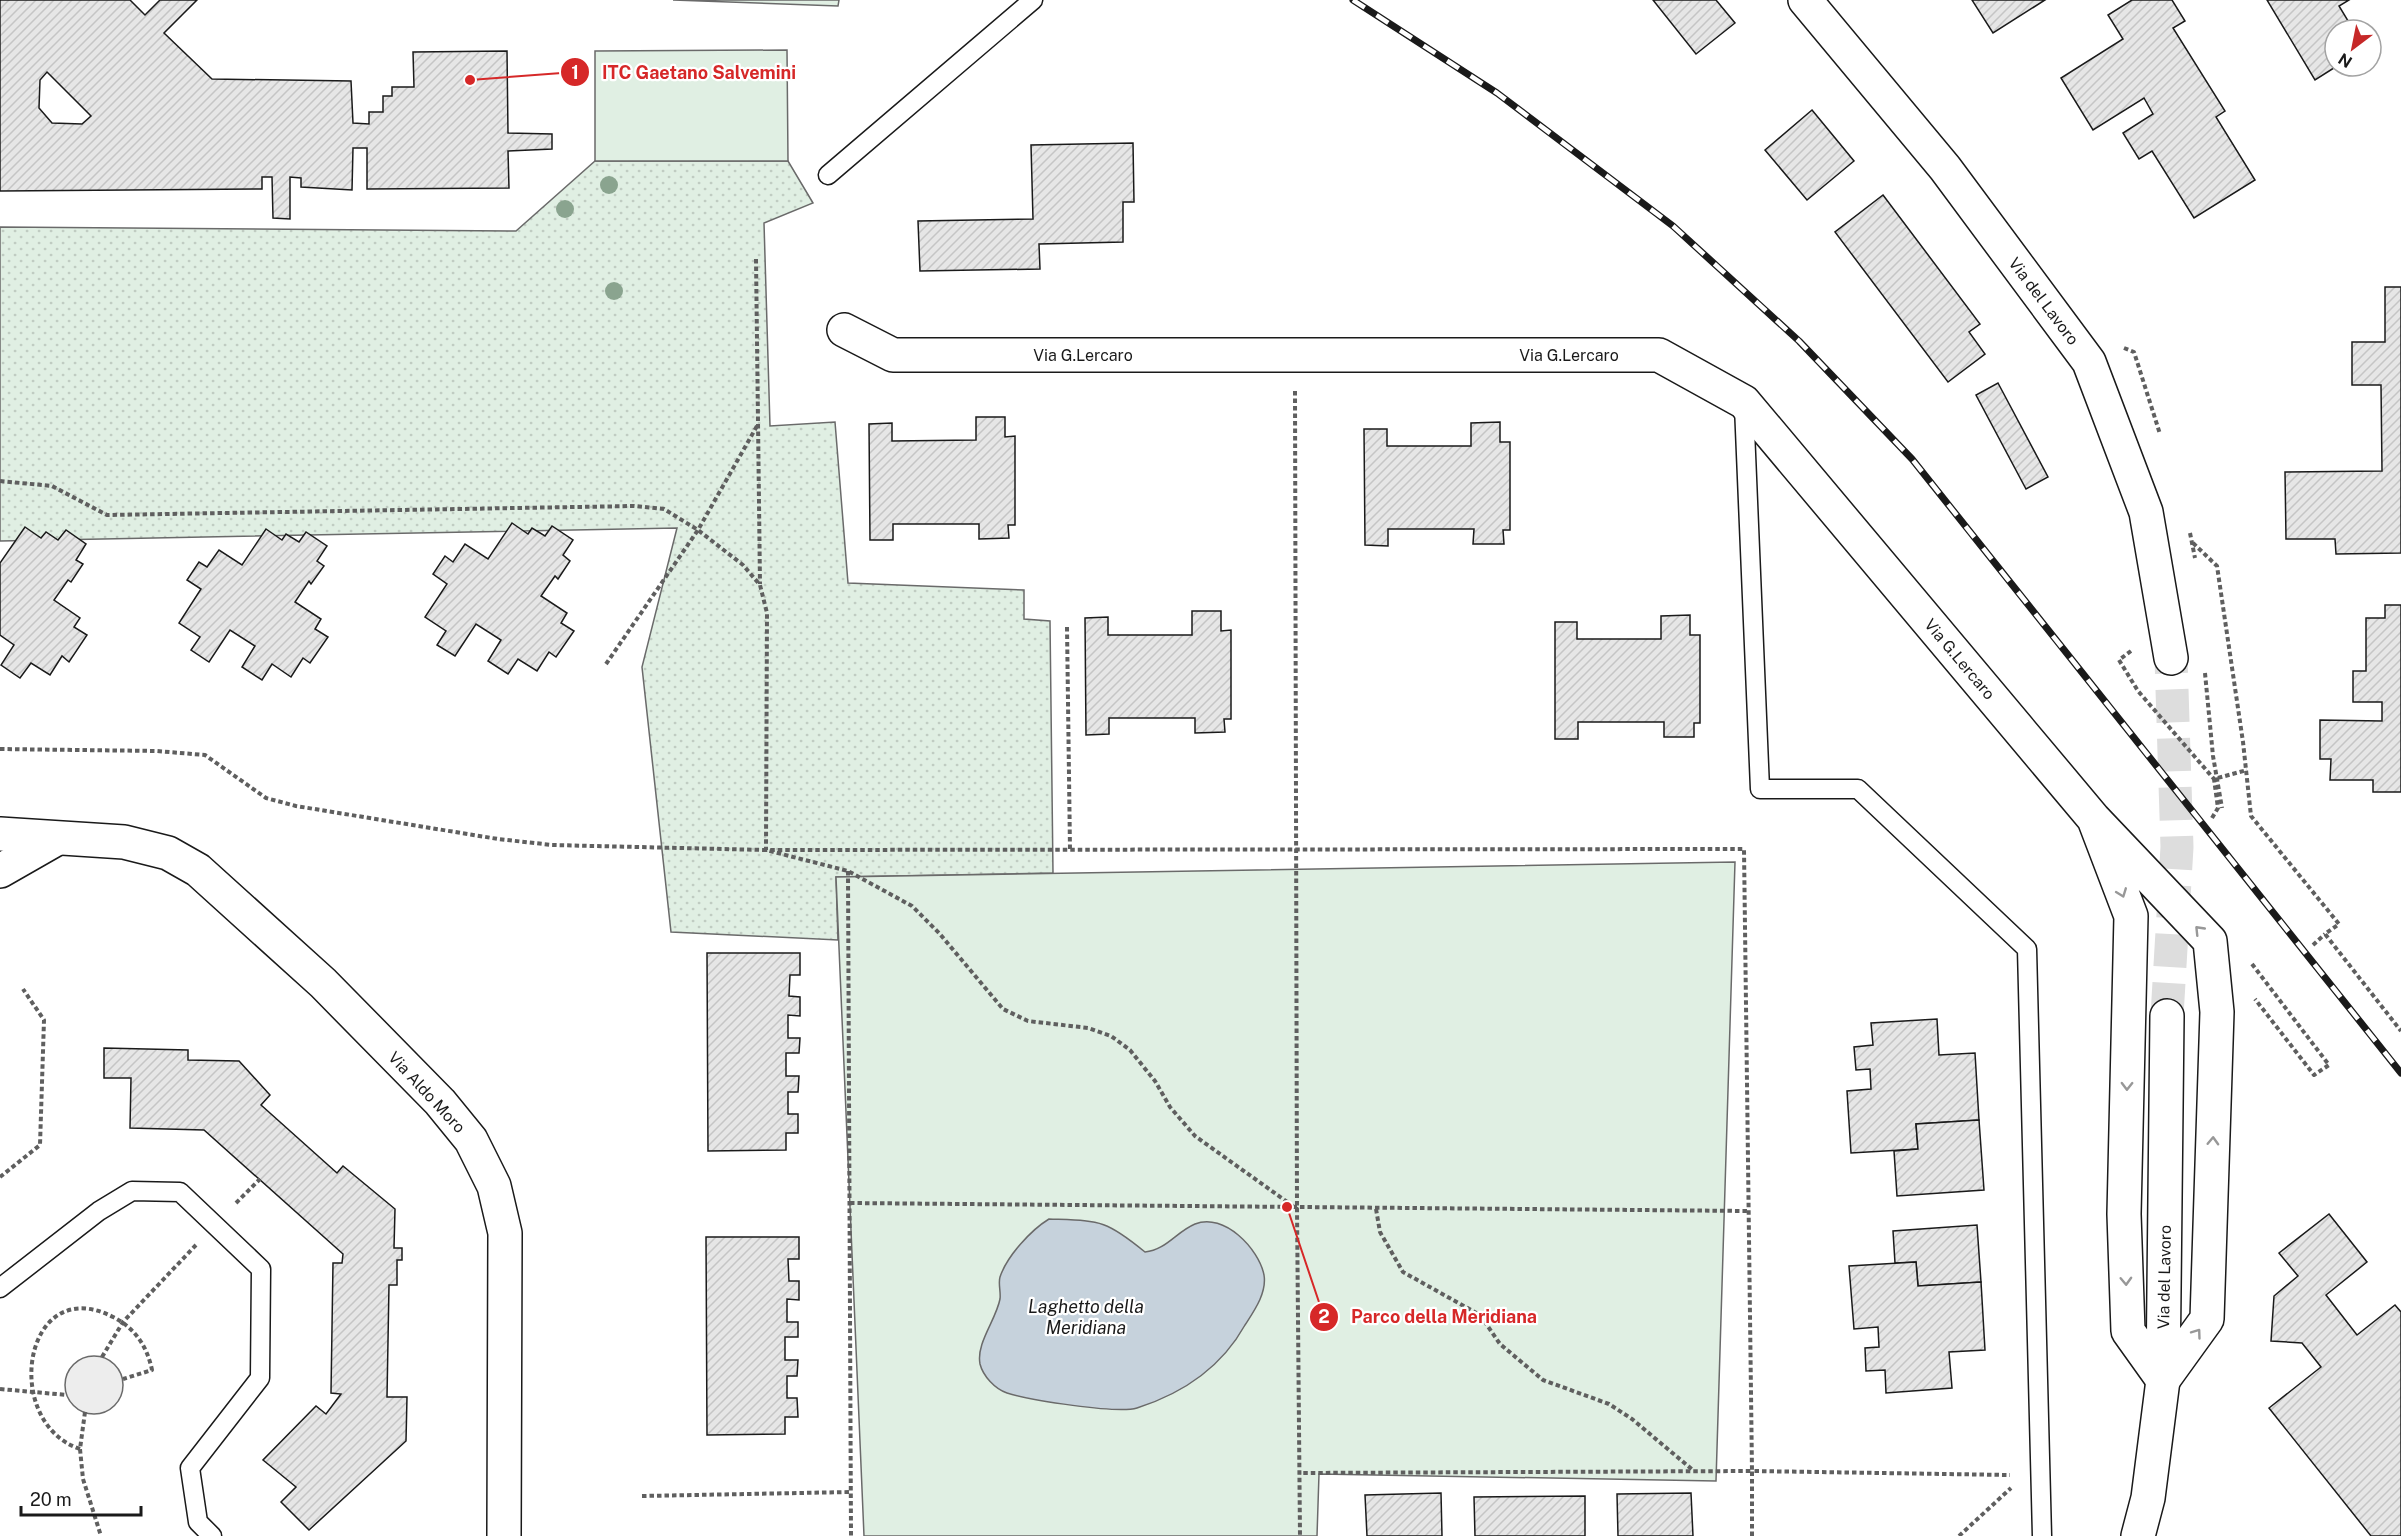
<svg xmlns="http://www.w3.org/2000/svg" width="2401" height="1536" font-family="'Public Sans',sans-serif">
  <defs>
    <pattern id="grass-dots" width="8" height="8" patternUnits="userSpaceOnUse" patternTransform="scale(1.5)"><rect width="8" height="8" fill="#e0efe3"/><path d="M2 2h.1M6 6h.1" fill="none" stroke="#c0ccc2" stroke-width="1.8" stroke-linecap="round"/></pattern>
    <pattern id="building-hatch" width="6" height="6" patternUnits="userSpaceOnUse" patternTransform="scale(1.5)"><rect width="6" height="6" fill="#e6e6e6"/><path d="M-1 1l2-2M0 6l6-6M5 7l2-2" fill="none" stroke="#c5c5c5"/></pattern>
  </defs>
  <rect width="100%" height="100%" fill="#fff"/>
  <path fill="url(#grass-dots)" stroke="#6a6a6a" stroke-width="1.5" d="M595 161H788L813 203 764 223 770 426 835 422 848 583 1024 590V619L1050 621 1053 873 836 877 838 940 671 932 642 667 677 528 0 541V227L516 231Z"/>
  <g fill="#e0efe3" stroke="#6a6a6a" stroke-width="1.5">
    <path d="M673 0H839L838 6Z"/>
    <path d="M787 50 788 161H595V51Z"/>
    <path d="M1735 862 1716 1481 1319 1474 1317 1536H864L836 877Z"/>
  </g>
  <circle fill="#ededed" stroke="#6a6a6a" stroke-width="1.5" cx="94" cy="1385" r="29"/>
  <path fill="#c6d2dc" stroke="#6a6a6a" stroke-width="1.5" d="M1049 1219C1100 1221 1105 1219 1145 1252 1166 1250 1176 1232 1195 1224 1224 1212 1259 1249 1264 1275 1267 1293 1254 1311 1245 1325 1221 1368 1184 1393 1137 1408 1117 1414 1029 1400 1007 1393 995 1389 983 1376 980 1364 976 1343 996 1320 1000 1299 1001 1292 998 1283 1000 1277 1007 1256 1031 1230 1049 1219Z"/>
  <g fill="url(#building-hatch)" stroke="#1a1a1a" stroke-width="1.5" fill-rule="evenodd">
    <path d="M0 0H130L145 15 160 0H197L164 33 212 79 351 81 353 123 369 124V112H383V96H392V87H414L413 52 507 51 508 133 552 134V149L508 151 509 188 367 189V148H353L352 190 301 187V178L290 177V219L273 218 272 177H262V189L0 191ZM47 72 91 116 82 124 52 123 39 108 40 80Z"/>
    <path d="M1653 0H1716L1735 23 1696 54Z"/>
    <path d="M1972 0H2045L1993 33Z"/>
    <path d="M2132 0H2172L2185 21 2173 28 2225 111 2216 117 2255 180 2194 218 2152 151 2139 159 2123 133 2153 114 2144 98 2093 130 2061 78 2123 39 2108 15Z"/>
    <path d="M2267 0H2349L2339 6 2353 29 2335 30 2337 66 2315 80Z"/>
    <path d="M1812 110 1854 161 1807 200 1765 150Z"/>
    <path d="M1133 143 1134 202H1123V242L1039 244 1040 269 920 271 918 221 1033 219 1031 145Z"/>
    <path d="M1883 195 1980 324 1969 332 1985 354 1948 382 1835 232Z"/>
    <path d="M2385 287H2401V553L2336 554 2335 539H2286L2285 472 2382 471 2381 385H2352V342H2385Z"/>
    <path d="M1998 383 2048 477 2026 489 1976 395Z"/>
    <path d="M976 417H1005V437L1015 436V525H1008L1009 538 979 539V524H893V540H870L869 424 892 423V441L976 440Z"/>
    <path d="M1500 422V442H1510V530H1503L1504 544H1473L1474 529H1388V546L1365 545 1364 429H1387V446H1471V423Z"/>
    <path d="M512 523 528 534 532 528 545 536 552 526 573 540 563 555 570 561 558 579 555 576 541 596 567 613 561 623 574 631 556 657 549 652 537 671 518 659 508 674 488 661 501 640 476 624 455 656 437 645 446 631 425 617 447 584 433 574 445 556 453 562 465 544 488 559Z"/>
    <path d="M25 527 41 538 46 532 58 540 66 530 86 544 76 560 83 564 71 582 68 580 54 600 80 618 74 627 87 635 69 662 62 656 50 675 31 663 20 678 1 665 14 645 0 635V563Z"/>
    <path d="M266 529 282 540 286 534 299 542 306 532 327 546 317 561 324 566 311 584 309 581 295 602 321 619 315 629 328 637 310 663 303 658 291 677 272 664 262 680 242 667 255 646 230 630 209 662 191 650 200 637 179 623 201 589 187 580 199 562 207 567 219 550 242 565Z"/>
    <path d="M2385 605H2401V792H2373V780H2330L2331 759H2320V720L2382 721V702H2353V671H2366V618H2385Z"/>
    <path d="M1192 611H1221V631L1231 630V719H1224L1225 732 1195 733V718H1109V734L1086 735 1085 618 1108 617V635H1192Z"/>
    <path d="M1690 615V635H1700V723H1694V737H1664V722H1578V739H1555V622H1577V639H1661V616Z"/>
    <path d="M707 953H800V975H790L789 996 800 997V1016L788 1015V1038H800L799 1053H786V1076H799L798 1092H788V1114H798V1133H786V1150L708 1151Z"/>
    <path d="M1937 1019 1939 1055 1975 1053 1979 1120 1916 1124 1918 1149 1851 1153 1847 1091 1871 1089 1870 1069 1856 1070 1854 1047 1873 1045 1871 1023Z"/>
    <path d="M104 1048 188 1050V1060L239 1061 270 1095 261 1105 337 1173 343 1166 395 1209 394 1248H402V1260H397V1285H389L387 1397H407L406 1441 309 1530 281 1502 296 1487 263 1460 316 1406 326 1414 341 1394 331 1393 333 1263H342L343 1254 204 1130 130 1128 131 1078H104Z"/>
    <path d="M1979 1120 1984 1190 1897 1196 1894 1151 1918 1149 1916 1124Z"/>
    <path d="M2329 1214 2367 1262 2326 1295 2357 1335 2395 1305 2401 1312V1536H2371L2269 1408 2321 1367 2302 1343 2271 1341 2274 1296 2298 1276 2279 1253Z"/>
    <path d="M1977 1225 1981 1282 1918 1286 1916 1262 1895 1263 1893 1231Z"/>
    <path d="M706 1237H799V1259H788L789 1281H799V1300L787 1299V1322H798V1337H785V1360H798L797 1376H787V1398H797L798 1417H785V1434L707 1435Z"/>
    <path d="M1916 1262 1918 1286 1981 1282 1985 1350 1949 1352 1952 1388 1886 1393 1885 1370 1866 1371 1865 1348 1879 1347 1878 1327 1854 1329 1849 1266Z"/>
    <path d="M1441 1493 1442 1536H1367L1365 1495Z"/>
    <path d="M1691 1493 1693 1536H1618L1617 1494Z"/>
    <path d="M1585 1496V1536H1475L1474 1497Z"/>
  </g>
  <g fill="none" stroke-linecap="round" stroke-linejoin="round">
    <path stroke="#ddd" stroke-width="33" stroke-dasharray="33 16" stroke-linecap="butt" d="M2167 1016 2177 847 2171 658"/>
    <g stroke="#1a1a1a" stroke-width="21">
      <g id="lane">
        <path d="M828 175 1033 0"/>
        <path d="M1744 406 1760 789H1858L2027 949 2042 1536"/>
        <path d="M0 1288 99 1211 132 1191 180 1192 261 1269 260 1378 190 1468 198 1522 212 1536"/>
      </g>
    </g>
    <g stroke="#1a1a1a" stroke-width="36">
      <g id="street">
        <path d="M1805 0 1945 168 2089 362 2146 512 2171 658"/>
        <path d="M844 330 893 355H1659L1744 402 2094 819 2210 941 2217 1012 2207 1319 2163 1380 2128 1331 2124 1214 2131 916 2094 819"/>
        <path d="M0 834 124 842 168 853 198 870 323 983 440 1102 471 1140 494 1186 505 1233 504 1536"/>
        <path d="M0 871 56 839"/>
        <path d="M2138 1536 2148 1498 2163 1380 2167 1016"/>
      </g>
    </g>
    <g stroke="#5f5f5f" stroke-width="4" stroke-dasharray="4.5 3" stroke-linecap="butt">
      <path d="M756 259 760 584"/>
      <path d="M2124 348 2134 352 2160 434"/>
      <path d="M1295 391 1297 1209"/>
      <path d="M0 481 52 486 107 515 634 506 664 509 698 530 743 565 760 585 767 613 766 850 1744 849 1752 1471 1300 1473"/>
      <path d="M2190 533 2195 558"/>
      <path d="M2193 543 2217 566 2243 742 2251 816 2339 924 2325 934 2401 1031"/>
      <path d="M1067 627 1070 850"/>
      <path d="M2131 651 2119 660 2138 691 2214 779"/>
      <path d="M606 664 698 530 757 426"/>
      <path d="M2205 673 2213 756 2222 808"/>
      <path d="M0 749 157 751 205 755 266 798 296 806 498 839 552 845 766 850 848 871 912 906 939 933 1003 1009 1028 1021 1088 1028 1111 1036 1130 1050 1155 1081 1170 1107 1195 1136 1297 1209 1300 1536"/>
      <path d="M2212 818 2218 808 2214 779 2247 770"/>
      <path d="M848 871 851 1536"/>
      <path d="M2313 945 2325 934"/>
      <path d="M2252 964 2329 1065 2314 1075 2255 999"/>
      <path d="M0 1177 40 1145 44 1020 23 989"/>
      <path d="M236 1203 260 1179"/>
      <path d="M850 1203 1749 1211"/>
      <path d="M1376 1209 1380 1232 1403 1272 1480 1315 1500 1344 1543 1380 1609 1404 1632 1419 1694 1471"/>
      <path d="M102 1357 123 1322 196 1245"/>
      <path d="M0 1389 67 1395"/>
      <path d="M85 1412 80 1449 83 1479 101 1536"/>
      <path d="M80 1449C0 1422 24 1271 113 1317 135 1328 147 1346 152 1370L123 1379"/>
      <path d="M642 1496 851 1492"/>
      <path d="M1752 1536V1471L2010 1475"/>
      <path d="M1959 1536 2011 1488"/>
    </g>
    <use href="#lane" stroke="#fff" stroke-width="18"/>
    <use href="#street" stroke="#fff" stroke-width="33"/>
    <g stroke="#1a1a1a" stroke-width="7">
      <path id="rail" d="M1353 0 1497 93 1673 226 1799 341 1912 459 2401 1073"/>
    </g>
    <use href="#rail" stroke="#fff" stroke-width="4.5" stroke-dasharray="14" stroke-linecap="butt"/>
  </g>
  <g fill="#8aa48f">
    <circle cx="609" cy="185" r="9"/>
    <circle cx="565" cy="209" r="9"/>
    <circle cx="614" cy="291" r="9"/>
  </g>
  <defs><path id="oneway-chevron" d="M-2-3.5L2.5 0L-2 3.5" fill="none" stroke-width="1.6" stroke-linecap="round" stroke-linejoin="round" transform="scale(1.5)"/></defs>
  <g stroke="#989898">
    <use href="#oneway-chevron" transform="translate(2122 893) rotate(69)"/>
    <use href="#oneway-chevron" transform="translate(2199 930) rotate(-134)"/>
    <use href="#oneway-chevron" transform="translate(2127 1086) rotate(91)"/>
    <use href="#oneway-chevron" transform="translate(2213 1141) rotate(-88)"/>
    <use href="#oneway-chevron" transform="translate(2126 1281) rotate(88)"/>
    <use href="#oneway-chevron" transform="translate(2197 1333) rotate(-54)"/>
  </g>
  <g text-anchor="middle" stroke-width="4.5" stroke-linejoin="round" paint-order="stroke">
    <g font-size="16" fill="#1a1a1a" stroke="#fff">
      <text transform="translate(2044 301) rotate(53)" y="6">Via del Lavoro</text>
      <text x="1083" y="361">Via G.Lercaro</text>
      <text x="1569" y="361">Via G.Lercaro</text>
      <text transform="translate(1960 659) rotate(50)" y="6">Via G.Lercaro</text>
      <text transform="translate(427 1092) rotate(47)" y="6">Via Aldo Moro</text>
      <text transform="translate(2164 1277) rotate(-89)" y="6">Via del Lavoro</text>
    </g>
    <g font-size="18" font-style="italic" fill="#1a1a1a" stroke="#fff">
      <text x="1086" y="1313">Laghetto della<tspan x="1086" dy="21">Meridiana</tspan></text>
    </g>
  </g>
  <path fill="none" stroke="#d62828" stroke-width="2" d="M470 80L575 72M1287 1207L1324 1317"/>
  <g fill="#d62828" stroke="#fff" stroke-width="2">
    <circle cx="470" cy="80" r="6"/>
    <circle cx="1287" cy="1207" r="6"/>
    <circle cx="575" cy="72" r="15"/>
    <circle cx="1324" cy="1317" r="15"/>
  </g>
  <g font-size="18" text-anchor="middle" font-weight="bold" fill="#fff">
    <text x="575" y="79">1</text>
    <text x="1324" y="1323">2</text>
  </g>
  <g font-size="18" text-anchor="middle" font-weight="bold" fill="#d62828" stroke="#fff" stroke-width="4.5" stroke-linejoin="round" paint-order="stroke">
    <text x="699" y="79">ITC Gaetano Salvemini</text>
    <text x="1444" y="1323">Parco della Meridiana</text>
  </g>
  <g transform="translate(2353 48) rotate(212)"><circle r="28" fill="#ffffff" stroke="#a3a3a3" stroke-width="1.5"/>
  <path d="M0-4.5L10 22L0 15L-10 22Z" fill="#c62828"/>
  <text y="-9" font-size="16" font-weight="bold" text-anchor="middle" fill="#1a1a1a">N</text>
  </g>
  <path d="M21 1506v9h120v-9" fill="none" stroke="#1a1a1a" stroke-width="3"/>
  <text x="30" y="1506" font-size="18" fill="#1a1a1a" stroke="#ffffff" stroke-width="4.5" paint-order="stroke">20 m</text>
</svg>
